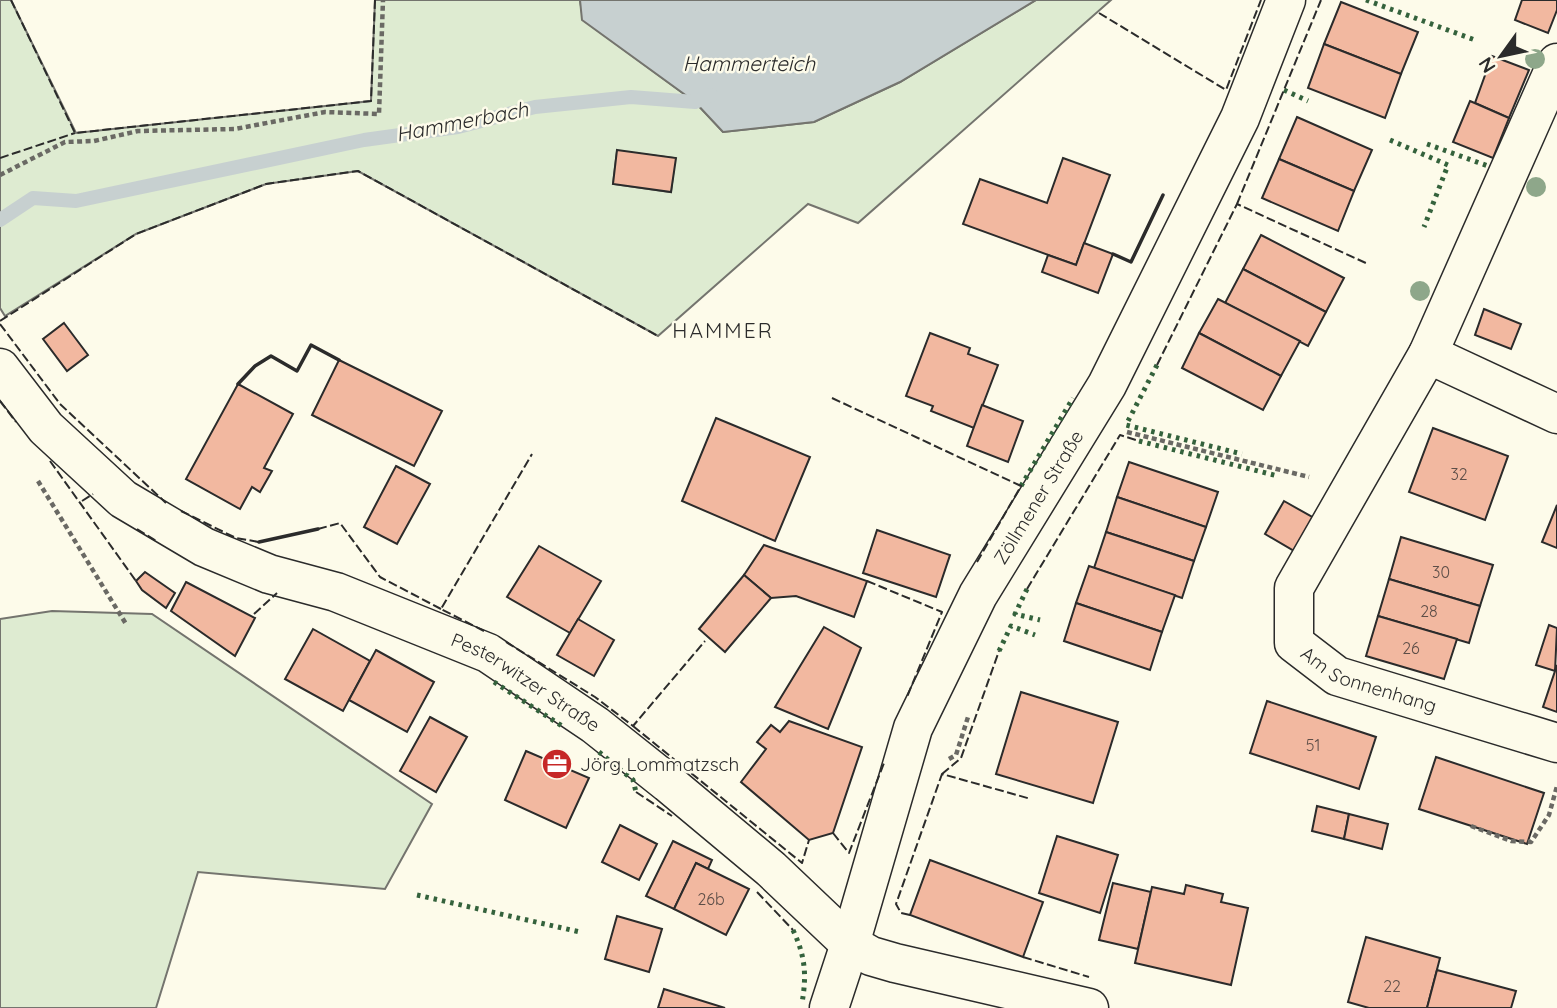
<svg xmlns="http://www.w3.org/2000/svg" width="1557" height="1008" font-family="Quicksand,sans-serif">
  <rect width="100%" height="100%" fill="#fdfbea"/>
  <g fill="#deebd1" stroke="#74746e" stroke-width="2" fill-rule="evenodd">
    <path d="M0 0H11L76 133 371 101 375 0H580L583 20 695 102 723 132 814 122 900 82 1036 0H1111L858 223 808 204 658 336 358 171 266 184 136 234 5 316 0 308ZM617 151 675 158 671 192 613 184Z"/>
    <path d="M52 611 152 614 432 804 385 889 198 872 156 1008H0V619Z"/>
  </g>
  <path fill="#c7d0d0" stroke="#74746e" stroke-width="2" d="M580 0H1036L900 82 814 122 723 132 695 102 582 20Z"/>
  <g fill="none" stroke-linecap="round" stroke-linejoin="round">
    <path stroke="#c7d0d0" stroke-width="14" d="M0 220 33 198 76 201 364 140 458 127 535 107 631 97 695 102 711 95"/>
  </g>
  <g fill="#f2b8a0" stroke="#2b2b2b" stroke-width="2">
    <path d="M1522 0H1557V10L1548 33 1515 20Z"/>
    <path d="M1341 2 1418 32 1401 74 1324 44Z"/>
    <path d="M1324 44 1401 74 1385 118 1308 88Z"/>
    <path d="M1492 56 1529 70 1509 118 1475 103Z"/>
    <path d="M1470 101 1509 118 1493 158 1453 142Z"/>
    <path d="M1297 117 1372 150 1354 191 1279 159Z"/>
    <path d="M617 150 676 158 671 192 613 184Z"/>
    <path d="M1063 158 1110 175 1076 265 963 224 980 179 1047 203Z"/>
    <path d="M1279 159 1354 191 1338 231 1262 198Z"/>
    <path d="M1261 235 1344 278 1326 312 1243 269Z"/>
    <path d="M1084 243 1113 254 1098 293 1042 272 1048 255 1076 265Z"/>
    <path d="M1243 269 1326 312 1308 346 1225 303Z"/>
    <path d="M1218 299 1300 341 1281 376 1199 333Z"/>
    <path d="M1484 309 1521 324 1511 349 1475 335Z"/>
    <path d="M64 323 88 355 67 371 43 339Z"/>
    <path d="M930 333 970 348 968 354 998 365 974 428 931 411 933 406 906 396Z"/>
    <path d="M1199 333 1281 376 1263 410 1182 368Z"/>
    <path d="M339 360 442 411 414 466 312 415Z"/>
    <path d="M238 384 293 414 264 468 272 471 260 492 252 487 240 509 186 479Z"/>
    <path d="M982 405 1023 421 1008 462 967 446Z"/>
    <path d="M716 418 810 457 775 541 682 501Z"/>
    <path d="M1433 428 1508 456 1485 520 1409 492Z"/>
    <path d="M1129 462 1218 492 1206 527 1117 497Z"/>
    <path d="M396 466 430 484 397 544 364 527Z"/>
    <path d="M1117 497 1206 527 1194 561 1106 532Z"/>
    <path d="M1284 501 1314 518 1296 552 1265 534Z"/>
    <path d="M1557 505V548L1542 542Z"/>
    <path d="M877 530 950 555 936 597 863 573Z"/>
    <path d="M1106 532 1194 561 1182 598 1094 568Z"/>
    <path d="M1401 537 1493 565 1480 606 1389 579Z"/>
    <path d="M764 545 867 581 854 617 796 596 771 598 744 575Z"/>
    <path d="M539 546 601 581 570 633 507 597Z"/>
    <path d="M1089 566 1175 595 1162 632 1076 603Z"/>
    <path d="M145 572 175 593 166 608 142 590 136 581Z"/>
    <path d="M744 575 771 598 725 652 699 629Z"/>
    <path d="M1389 579 1480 606 1469 643 1378 616Z"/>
    <path d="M186 582 255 618 235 656 171 611Z"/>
    <path d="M1076 603 1162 632 1150 670 1064 641Z"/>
    <path d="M1378 616 1457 639 1444 679 1366 656Z"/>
    <path d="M578 619 614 640 594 676 557 655Z"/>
    <path d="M1549 625 1557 628 1555 671 1536 665Z"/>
    <path d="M824 627 861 648 828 729 775 707Z"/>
    <path d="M313 629 370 661 343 711 285 679Z"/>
    <path d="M376 650 434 682 407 732 349 700Z"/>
    <path d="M1557 665V712L1543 707Z"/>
    <path d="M1021 692 1118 722 1093 803 996 774Z"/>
    <path d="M1267 701 1376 737 1359 789 1250 753Z"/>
    <path d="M430 717 467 737 436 792 400 771Z"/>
    <path d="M789 721 862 747 833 833 809 840 741 782 766 749 757 742 771 725 780 732Z"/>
    <path d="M526 751 589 778 566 828 505 800Z"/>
    <path d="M1436 757 1544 793 1527 844 1419 809Z"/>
    <path d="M1317 806 1349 814 1344 839 1312 831Z"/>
    <path d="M1349 814 1388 824 1382 849 1344 839Z"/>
    <path d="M620 825 657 844 639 880 602 862Z"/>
    <path d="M1057 836 1118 855 1100 913 1039 893Z"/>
    <path d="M673 841 712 860 708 869 696 863 674 909 646 896Z"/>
    <path d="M930 860 1043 902 1023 957 910 915Z"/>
    <path d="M696 863 749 889 726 935 674 909Z"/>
    <path d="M1113 883 1151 892 1138 949 1099 940Z"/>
    <path d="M1186 885 1223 894 1221 902 1248 908 1231 985 1135 963 1152 887 1184 894Z"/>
    <path d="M617 916 662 929 649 972 605 959Z"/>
    <path d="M1366 937 1440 958 1427 1008H1369L1348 1002Z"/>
    <path d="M1437 970 1516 991 1511 1008H1427Z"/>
    <path d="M664 989 725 1008H658Z"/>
  </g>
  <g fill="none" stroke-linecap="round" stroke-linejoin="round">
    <g stroke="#2b2b2b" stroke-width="41">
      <g id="street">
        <path id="s1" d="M1557 63 1428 354 1294 588V643L1337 676 1557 743"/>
        <path d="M1428 354 1557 414"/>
        <path d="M829 1008 850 944"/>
      </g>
    </g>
    <g stroke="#2b2b2b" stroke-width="41">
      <g id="secondary">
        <path id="s2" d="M0 368 46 428 123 499 204 547 269 574 336 592 488 653 595 725 668 783 771 869 850 944 871 956 895 963 1089 1008"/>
        <path id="s3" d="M850 944 913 728 978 595 1107 385 1240 118 1286 0"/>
      </g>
    </g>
    <g stroke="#6a6964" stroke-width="4.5" stroke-dasharray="5 3.5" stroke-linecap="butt">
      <path d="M0 175 65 142 94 141 138 131 235 129 325 112 379 114 383 0"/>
      <path d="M1127 432 1309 477"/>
      <path d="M38 481 126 624"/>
      <path d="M949 759 956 755 968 717"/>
      <path d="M1471 826 1511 841 1531 842 1549 815 1557 786"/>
    </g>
    <use href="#street" stroke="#fdfbea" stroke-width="38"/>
    <use href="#secondary" stroke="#fdfbea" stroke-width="38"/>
    <g stroke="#34623c" stroke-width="5" stroke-dasharray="3.5 5" stroke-linecap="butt">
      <path d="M1366 0 1475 40"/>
      <path d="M1284 90 1308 101"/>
      <path d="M1390 140 1448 165 1424 227"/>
      <path d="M1427 144 1488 166"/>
      <path d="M1157 365 1126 425 1242 454"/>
      <path d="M1139 441 1278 476"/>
      <path d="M1021 486 1073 398"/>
      <path d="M1027 589 1015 614 1040 620"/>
      <path d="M999 651 1011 626 1035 635"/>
      <path d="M494 682 562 726"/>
      <path d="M599 752 633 780 636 792"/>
      <path d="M417 895 580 932"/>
      <path d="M793 930C805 956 807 974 802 1003"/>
    </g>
    <g stroke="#2b2b2b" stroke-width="2" stroke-dasharray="9 3.5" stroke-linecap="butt">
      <path d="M11 0 75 133 371 101 375 0"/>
      <path d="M1099 13 1226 90 1261 0"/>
      <path d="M0 158 75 133"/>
      <path d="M1237 204 1321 0"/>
      <path d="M0 321 136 234 266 184 358 171 658 336"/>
      <path d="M0 324 60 404 166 503"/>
      <path d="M1157 365 1237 204 1368 264"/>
      <path d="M832 398 1021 486 977 562"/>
      <path d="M0 401 16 422"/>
      <path d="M50 461 136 581"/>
      <path d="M82 501 93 494"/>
      <path d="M181 511 236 538 259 542"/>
      <path d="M137 529 158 542"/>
      <path d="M318 529 340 523 380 577 441 609"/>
      <path d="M867 581 942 612 907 697"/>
      <path d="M1027 589 1120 435 1139 441"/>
      <path d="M254 614 277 593"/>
      <path d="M484 631 441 609 532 454"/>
      <path d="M506 642 595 697 633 726 705 641"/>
      <path d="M633 726 802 863 809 840"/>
      <path d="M942 774 961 758 999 651"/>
      <path d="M636 792 672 816"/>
      <path d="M833 833 849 853 884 763"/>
      <path d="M757 892 793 930"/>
      <path d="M910 915 901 913 896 904 942 774 1031 799"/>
      <path d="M1023 957 1089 977"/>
    </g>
    <g stroke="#2b2b2b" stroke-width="3.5">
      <path d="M1113 254 1131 262 1163 195"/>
      <path d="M238 384 255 366 271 356 297 371 311 345 339 360"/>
      <path d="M259 542 318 529"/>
    </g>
  </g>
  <g fill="#8ea78a">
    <circle cx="1535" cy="59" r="10"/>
    <circle cx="1536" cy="187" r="10"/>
    <circle cx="1420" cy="291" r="10"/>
  </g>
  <defs>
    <g id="office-disc" transform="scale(1.575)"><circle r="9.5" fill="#c62828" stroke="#fdfbea"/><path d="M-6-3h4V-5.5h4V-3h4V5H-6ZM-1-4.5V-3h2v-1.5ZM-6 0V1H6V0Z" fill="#fff"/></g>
  </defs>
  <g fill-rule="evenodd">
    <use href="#office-disc" x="557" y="764"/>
  </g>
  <g text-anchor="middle" stroke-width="5" stroke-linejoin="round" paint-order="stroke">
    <g font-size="16" fill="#5d4e48">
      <text x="1459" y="480">32</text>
      <text x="1441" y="578">30</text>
      <text x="1429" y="617">28</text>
      <text x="1411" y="654">26</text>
      <text x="1313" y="751">51</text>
      <text x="711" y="905">26b</text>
      <text x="1392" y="992">22</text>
    </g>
    <g font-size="19" fill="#2b2b2b" stroke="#fdfbea">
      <text dy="7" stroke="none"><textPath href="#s3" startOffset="488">Zöllmener Straße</textPath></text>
      <text dy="7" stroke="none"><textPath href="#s1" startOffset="728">Am Sonnenhang</textPath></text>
      <text dy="7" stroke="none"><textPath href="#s2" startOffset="625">Pesterwitzer Straße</textPath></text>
    </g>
    <g font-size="19" fill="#2b2b2b" stroke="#fdfbea" text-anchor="start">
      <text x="580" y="771">Jörg Lommatzsch</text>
    </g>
    <g font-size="21" font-style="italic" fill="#2b2b2b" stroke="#fdfbea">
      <text x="749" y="71">Hammerteich</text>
      <text transform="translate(462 122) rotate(-11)" y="7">Hammerbach</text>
    </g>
    <g font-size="21" letter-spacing="2" fill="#2b2b2b" stroke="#fdfbea">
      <text x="723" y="338">HAMMER</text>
    </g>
  </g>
  <g transform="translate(1501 56) rotate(237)" stroke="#fdfbea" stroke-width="5" paint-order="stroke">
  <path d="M0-5L12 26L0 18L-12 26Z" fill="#2b2b2b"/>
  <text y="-10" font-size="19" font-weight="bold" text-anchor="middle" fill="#2b2b2b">N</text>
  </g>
</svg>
